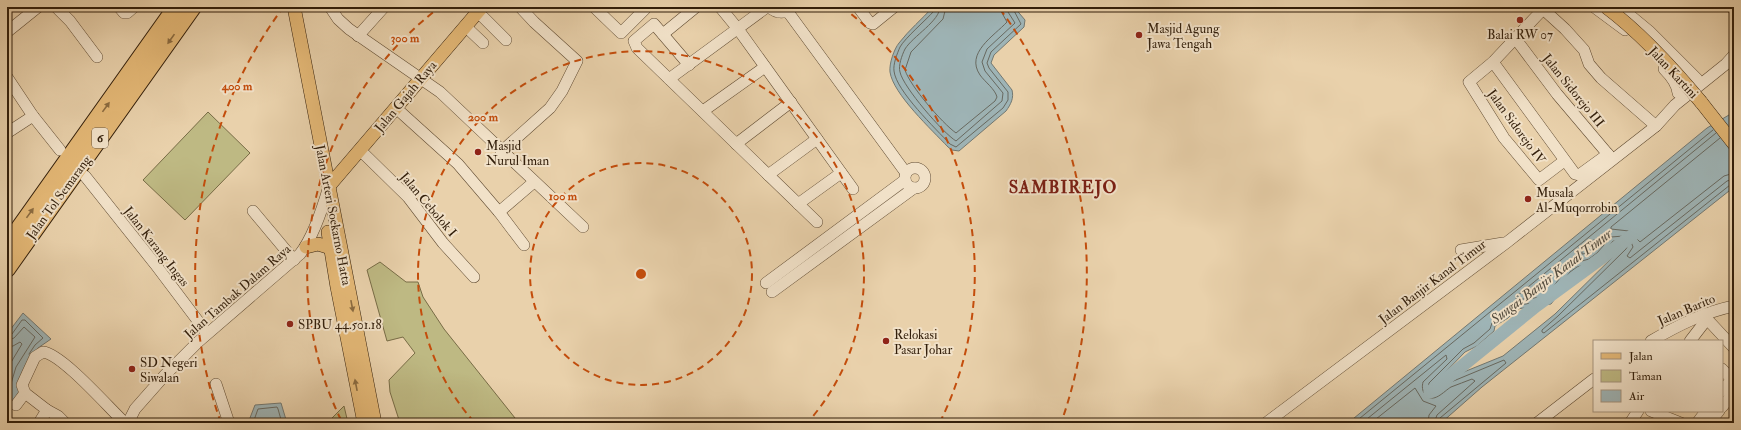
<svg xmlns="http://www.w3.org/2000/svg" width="1741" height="430" font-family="'IM FELL Double Pica',serif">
  <rect width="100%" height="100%" fill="#e9d1ab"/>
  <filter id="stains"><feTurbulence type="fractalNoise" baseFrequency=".005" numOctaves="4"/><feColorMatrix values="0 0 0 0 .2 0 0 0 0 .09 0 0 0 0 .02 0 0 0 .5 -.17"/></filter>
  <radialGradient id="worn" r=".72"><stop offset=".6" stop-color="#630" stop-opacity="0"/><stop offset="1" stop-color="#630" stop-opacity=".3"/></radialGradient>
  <g fill="#beb983" stroke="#786c46">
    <path d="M208 112 250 153 185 220 143 180Z"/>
    <path d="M380 262 406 282H418L423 297 444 329 519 423H400L390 392 389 380 415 353 403 337 387 341 367 270Z"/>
    <path d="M344 406 348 423H327Z"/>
  </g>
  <g fill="#9eb4b6" stroke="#737871" fill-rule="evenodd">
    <path d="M933 7H1014L1025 20 1024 27 994 55 991 63 1012 90C1014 98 1011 104 1006 111L959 151 952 150 948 147C932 130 893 94 890 72 889 64 894 49 899 43 909 30 922 19 933 7Z"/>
    <path d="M1734 112V187L1482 387 1441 423H1348L1707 128ZM1614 245H1625L1555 314 1503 356 1449 378 1432 390V386L1465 352 1477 346 1494 331 1495 326 1508 318 1517 309 1551 304 1573 275 1578 271 1593 267 1603 260Z"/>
    <path d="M23 313 51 339 38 348 24 370 18 395 7 419V334Z"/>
    <path d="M281 403 287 423H248L255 405Z"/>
  </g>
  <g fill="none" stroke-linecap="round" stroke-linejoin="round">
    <g stroke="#686960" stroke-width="1">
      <path d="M935 7 934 11C926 20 905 38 900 47 897 54 893 64 894 71 896 91 936 129 950 144L956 147 1003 108 1008 100V92L989 68 987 63 991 52 1021 24 1012 7"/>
      <path d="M940 7C940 21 913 36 905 49 902 55 898 66 900 72 903 87 943 133 956 141L1002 101 1003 93 985 71 982 62 987 49 1015 23 1008 12 1007 7"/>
      <path d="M946 7 943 19 911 52 905 70C910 86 942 123 956 133L995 101 997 97C995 89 985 82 980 75 965 53 994 36 1007 22L1002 13 1001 7"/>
      <path d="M1716 133 1517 296 1516 299H1528L1546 296 1567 269 1575 263 1589 259 1597 253 1611 237 1624 236 1630 239 1633 247 1627 256 1630 258 1727 181 1734 179"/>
      <path d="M1720 138 1611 227V229L1629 231 1640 242 1724 176 1734 173"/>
      <path d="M1594 240H1596L1597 243C1594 248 1588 254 1582 254V251Z"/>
      <path d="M1548 278 1550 279 1551 281 1544 290 1536 291V288Z"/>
      <path d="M7 336 12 334 22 320H25L43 338 35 345 29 354"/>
      <path d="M7 341 14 338 24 327 35 337 16 367 7 397"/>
      <path d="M7 347 13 346 20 342 22 344 10 364 7 377"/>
      <path d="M253 423 258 409 277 407 278 409 282 423"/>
      <path d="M1354 423 1713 130"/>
      <path d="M1362 423 1446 355 1447 359 1423 382C1422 386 1422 391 1425 394 1433 405 1444 391 1451 387 1458 384 1465 382 1472 379L1475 381 1437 415 1434 423"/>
      <path d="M1371 423 1415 388 1423 401 1436 406 1429 415 1428 423"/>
      <path d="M1439 423 1440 418 1506 363 1504 360 1451 382 1435 393H1431L1428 390 1429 383 1463 349 1474 343 1490 329 1492 323 1506 314 1514 306 1549 300 1570 272 1577 267 1591 263 1600 257 1613 241 1626 242 1628 245 1626 249 1558 316 1542 330V332L1544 333 1730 185 1734 184"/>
    </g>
    <path stroke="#9eb4b6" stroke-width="13" d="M1430 392 1536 306 1633 235"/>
    <g stroke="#604b32" stroke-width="12">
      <g id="minor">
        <path d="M56 7 70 21 97 57"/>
        <path d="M119 7 124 13H127L134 7"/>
        <path d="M330 7 338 19 349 29 440 92 583 227"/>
        <path d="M594 7 621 33 645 9 643 7"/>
        <path d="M720 7 738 29 853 189"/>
        <path d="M769 7C777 14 786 14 793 7"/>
        <path d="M858 7 870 23 873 24 894 7"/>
        <path d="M1545 7 1493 62 1469 82 1504 138 1539 180 1564 161"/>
        <path d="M1594 7 1625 30"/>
        <path d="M1620 7 1649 31 1697 79"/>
        <path d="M1732 7 1734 10"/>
        <path d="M1543 9 1565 29 1584 50 1589 64 1601 78 1656 126"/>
        <path d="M478 12 506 40"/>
        <path d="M788 12 906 173"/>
        <path d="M465 26 483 43"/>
        <path d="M7 32 38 7"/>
        <path d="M663 34 696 7"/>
        <path d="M358 36 384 7"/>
        <path d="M1515 38 1557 94 1612 159"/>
        <path d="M1493 62 1575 174 1579 175 1608 154"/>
        <path d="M689 65 654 24 634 41 637 48 817 222"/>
        <path d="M1664 69C1671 76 1677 83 1678 93"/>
        <path d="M7 77 33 116 60 150"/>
        <path d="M669 79 767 7"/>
        <path d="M396 108 458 164 499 212 524 245"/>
        <path d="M703 111 765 67"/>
        <path d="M7 133 33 116"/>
        <path d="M736 144 791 102"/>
        <path d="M360 150 408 197 443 243 474 277"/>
        <path d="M501 152 550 108 562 91 577 61 534 22 520 7"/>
        <circle cx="915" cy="178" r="10"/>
        <path d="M768 175 817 139"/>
        <path d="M85 176 155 264 207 333"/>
        <path d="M798 204 841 173"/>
        <path d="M253 211 294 260"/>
        <path d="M499 212 534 182"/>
        <path d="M1461 250 1503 243"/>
        <path d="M766 283 905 180"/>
        <path d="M772 292 914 188"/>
        <path d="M1707 319 1734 348"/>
        <path d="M1651 341C1677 326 1704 312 1734 306"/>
        <path d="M1690 341 1707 319 1705 314"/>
        <path d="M1722 369 1734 382"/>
        <path d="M216 384 229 423"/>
        <path d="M1722 391 1732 379"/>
        <path d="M16 405 25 393"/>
        <path d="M1722 407 1734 392"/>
        <path d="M47 410 58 416 65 423"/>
        <path d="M1651 411 1681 423"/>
        <path d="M39 423 47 410 25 393 22 385 35 357 43 352C62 354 108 407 125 423"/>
        <path d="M128 423 135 409 165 375 198 342 300 254C314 236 323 207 329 186"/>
        <path d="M1266 423 1506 243 1656 126 1675 105 1726 64 1734 55"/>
        <path d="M1537 423 1594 379"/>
        <path d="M1630 423 1638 411"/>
        <path d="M1697 423 1706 411"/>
        <path d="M1709 423 1719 411"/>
      </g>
    </g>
    <g stroke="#321e0a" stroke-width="14">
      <g id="major">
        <path d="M294 7 375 423"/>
        <path d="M1701 102 1734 144"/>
        <path d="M329 186 482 7"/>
        <path d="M328 232 337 287 364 423"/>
        <path d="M306 247 318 244 331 248"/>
      </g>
    </g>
    <g stroke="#321e0a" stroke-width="18">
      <g id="highway">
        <path d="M7 245 176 7"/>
        <path d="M7 269 193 7"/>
      </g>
    </g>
    <use href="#minor" stroke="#f1e1c8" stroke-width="11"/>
    <use href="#major" stroke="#e4b876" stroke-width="13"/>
    <use href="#highway" stroke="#e4b876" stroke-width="16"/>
    <g stroke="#321e0a" stroke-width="14" stroke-linecap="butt">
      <path id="major-bridge" d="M1606 7C1642 34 1672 67 1701 102"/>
    </g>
    <use href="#major-bridge" stroke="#e4b876" stroke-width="13"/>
  </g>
  <defs><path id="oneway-solid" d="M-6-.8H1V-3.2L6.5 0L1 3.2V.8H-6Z"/></defs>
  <g fill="#8b6b40">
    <use href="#oneway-solid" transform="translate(171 39) rotate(125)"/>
    <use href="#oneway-solid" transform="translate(106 107) rotate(-54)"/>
    <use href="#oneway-solid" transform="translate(30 213) rotate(-54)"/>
    <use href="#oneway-solid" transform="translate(352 306) rotate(79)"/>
    <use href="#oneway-solid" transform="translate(356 385) rotate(-101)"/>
  </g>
  <g fill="none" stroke="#c44d0c" stroke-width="2" stroke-dasharray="7 5">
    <circle cx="641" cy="274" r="111"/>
    <path d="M474 422A223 223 0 1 1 808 422"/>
    <path d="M341 420A334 334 0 0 1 440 7M842 7A334 334 0 0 1 941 420"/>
    <path d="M221 423A446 446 0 0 1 282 9M1000 9A446 446 0 0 1 1061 423"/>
  </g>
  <g fill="#8f2418" stroke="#f1e1c8" stroke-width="1.5">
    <circle cx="1520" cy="20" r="4"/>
    <circle cx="1139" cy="35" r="4"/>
    <circle cx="478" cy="152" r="4"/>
    <circle cx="1528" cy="199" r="4"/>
    <circle cx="290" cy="324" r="4"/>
    <circle cx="886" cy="341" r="4"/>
    <circle cx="132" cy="369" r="4"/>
  </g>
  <g text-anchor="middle" stroke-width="4" stroke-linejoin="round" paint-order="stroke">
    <rect fill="#f1e1c8" stroke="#6b5843" stroke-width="1" x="92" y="128" width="16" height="20" rx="3"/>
    <g font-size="12" font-weight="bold" fill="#321e0a">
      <text x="100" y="142">6</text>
    </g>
    <g font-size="13" fill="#321e0a" stroke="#f1e1c8" text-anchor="start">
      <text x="1147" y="33">Masjid Agung<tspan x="1147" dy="15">Jawa Tengah</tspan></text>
      <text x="1520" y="39" text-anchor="middle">Balai RW 07</text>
      <text x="486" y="150">Masjid<tspan x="486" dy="15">Nurul Iman</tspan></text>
      <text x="1536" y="197">Musala<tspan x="1536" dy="15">Al-Muqorrobin</tspan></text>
      <text x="298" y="329">SPBU 44.501.18</text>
      <text x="894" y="339">Relokasi<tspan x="894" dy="15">Pasar Johar</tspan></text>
      <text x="140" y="367">SD Negeri<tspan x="140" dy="15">Siwalan</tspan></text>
    </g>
    <g font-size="13" fill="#321e0a" stroke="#f1e1c8">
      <text transform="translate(1674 72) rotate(47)" y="5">Jalan Kartini</text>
      <text transform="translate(1574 90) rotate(51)" y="5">Jalan Sidorejo III</text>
      <text transform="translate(405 96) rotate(-50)" y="5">Jalan Gajah Raya</text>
      <text transform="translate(1517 126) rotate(54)" y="5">Jalan Sidorejo IV</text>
      <text transform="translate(58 197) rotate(-54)" y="5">Jalan Tol Semarang</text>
      <text transform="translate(429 204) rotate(50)" y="5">Jalan Cebolok I</text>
      <text transform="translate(334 215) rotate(79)" y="5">Jalan Arteri Soekarno Hatta</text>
      <text transform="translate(157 246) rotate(52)" y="5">Jalan Karang Ingas</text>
      <text transform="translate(1432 281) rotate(-37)" y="5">Jalan Banjir Kanal Timur</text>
      <text transform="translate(237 291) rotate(-41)" y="5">Jalan Tambak Dalam Raya</text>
      <text transform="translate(1686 309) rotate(-23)" y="5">Jalan Barito</text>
    </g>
    <g font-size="14" font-style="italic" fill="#524b3e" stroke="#f1e1c8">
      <text transform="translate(1551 276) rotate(-37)" y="5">Sungai Banjir Kanal Timur</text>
    </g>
    <g font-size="17" font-weight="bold" letter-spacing="1" fill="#7a1f14" stroke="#f1e1c8">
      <text x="1063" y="193">SAMBIREJO</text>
    </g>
  </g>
  <circle cx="641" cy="274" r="6" fill="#c44d0c" stroke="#f1e1c8" stroke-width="2"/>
  <g font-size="12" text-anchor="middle" font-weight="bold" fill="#c44d0c" stroke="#f1e1c8" stroke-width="4" stroke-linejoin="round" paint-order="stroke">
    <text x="405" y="42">300 m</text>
    <text x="237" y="90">400 m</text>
    <text x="483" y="121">200 m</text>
    <text x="563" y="200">100 m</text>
  </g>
  <rect width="1741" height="430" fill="none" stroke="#e9d1ab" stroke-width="24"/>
  <rect x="8" y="8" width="1725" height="414" fill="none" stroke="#321e0a" stroke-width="2"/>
  <rect x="12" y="12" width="1717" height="406" fill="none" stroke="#321e0a"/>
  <rect x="1593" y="340" width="130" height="72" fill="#f1e1c8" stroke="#a5937c"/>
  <rect x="1601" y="353" width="20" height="6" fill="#e4b876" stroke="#a5937c"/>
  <text x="1629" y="360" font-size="12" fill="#321e0a">Jalan</text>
  <rect x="1601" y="370" width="20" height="12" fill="#beb983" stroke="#a5937c"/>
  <text x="1629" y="380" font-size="12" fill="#321e0a">Taman</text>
  <rect x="1601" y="390" width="20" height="12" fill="#9eb4b6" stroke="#a5937c"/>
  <text x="1629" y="400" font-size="12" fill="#321e0a">Air</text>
  <rect width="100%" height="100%" filter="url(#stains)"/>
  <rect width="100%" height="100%" fill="url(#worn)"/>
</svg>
